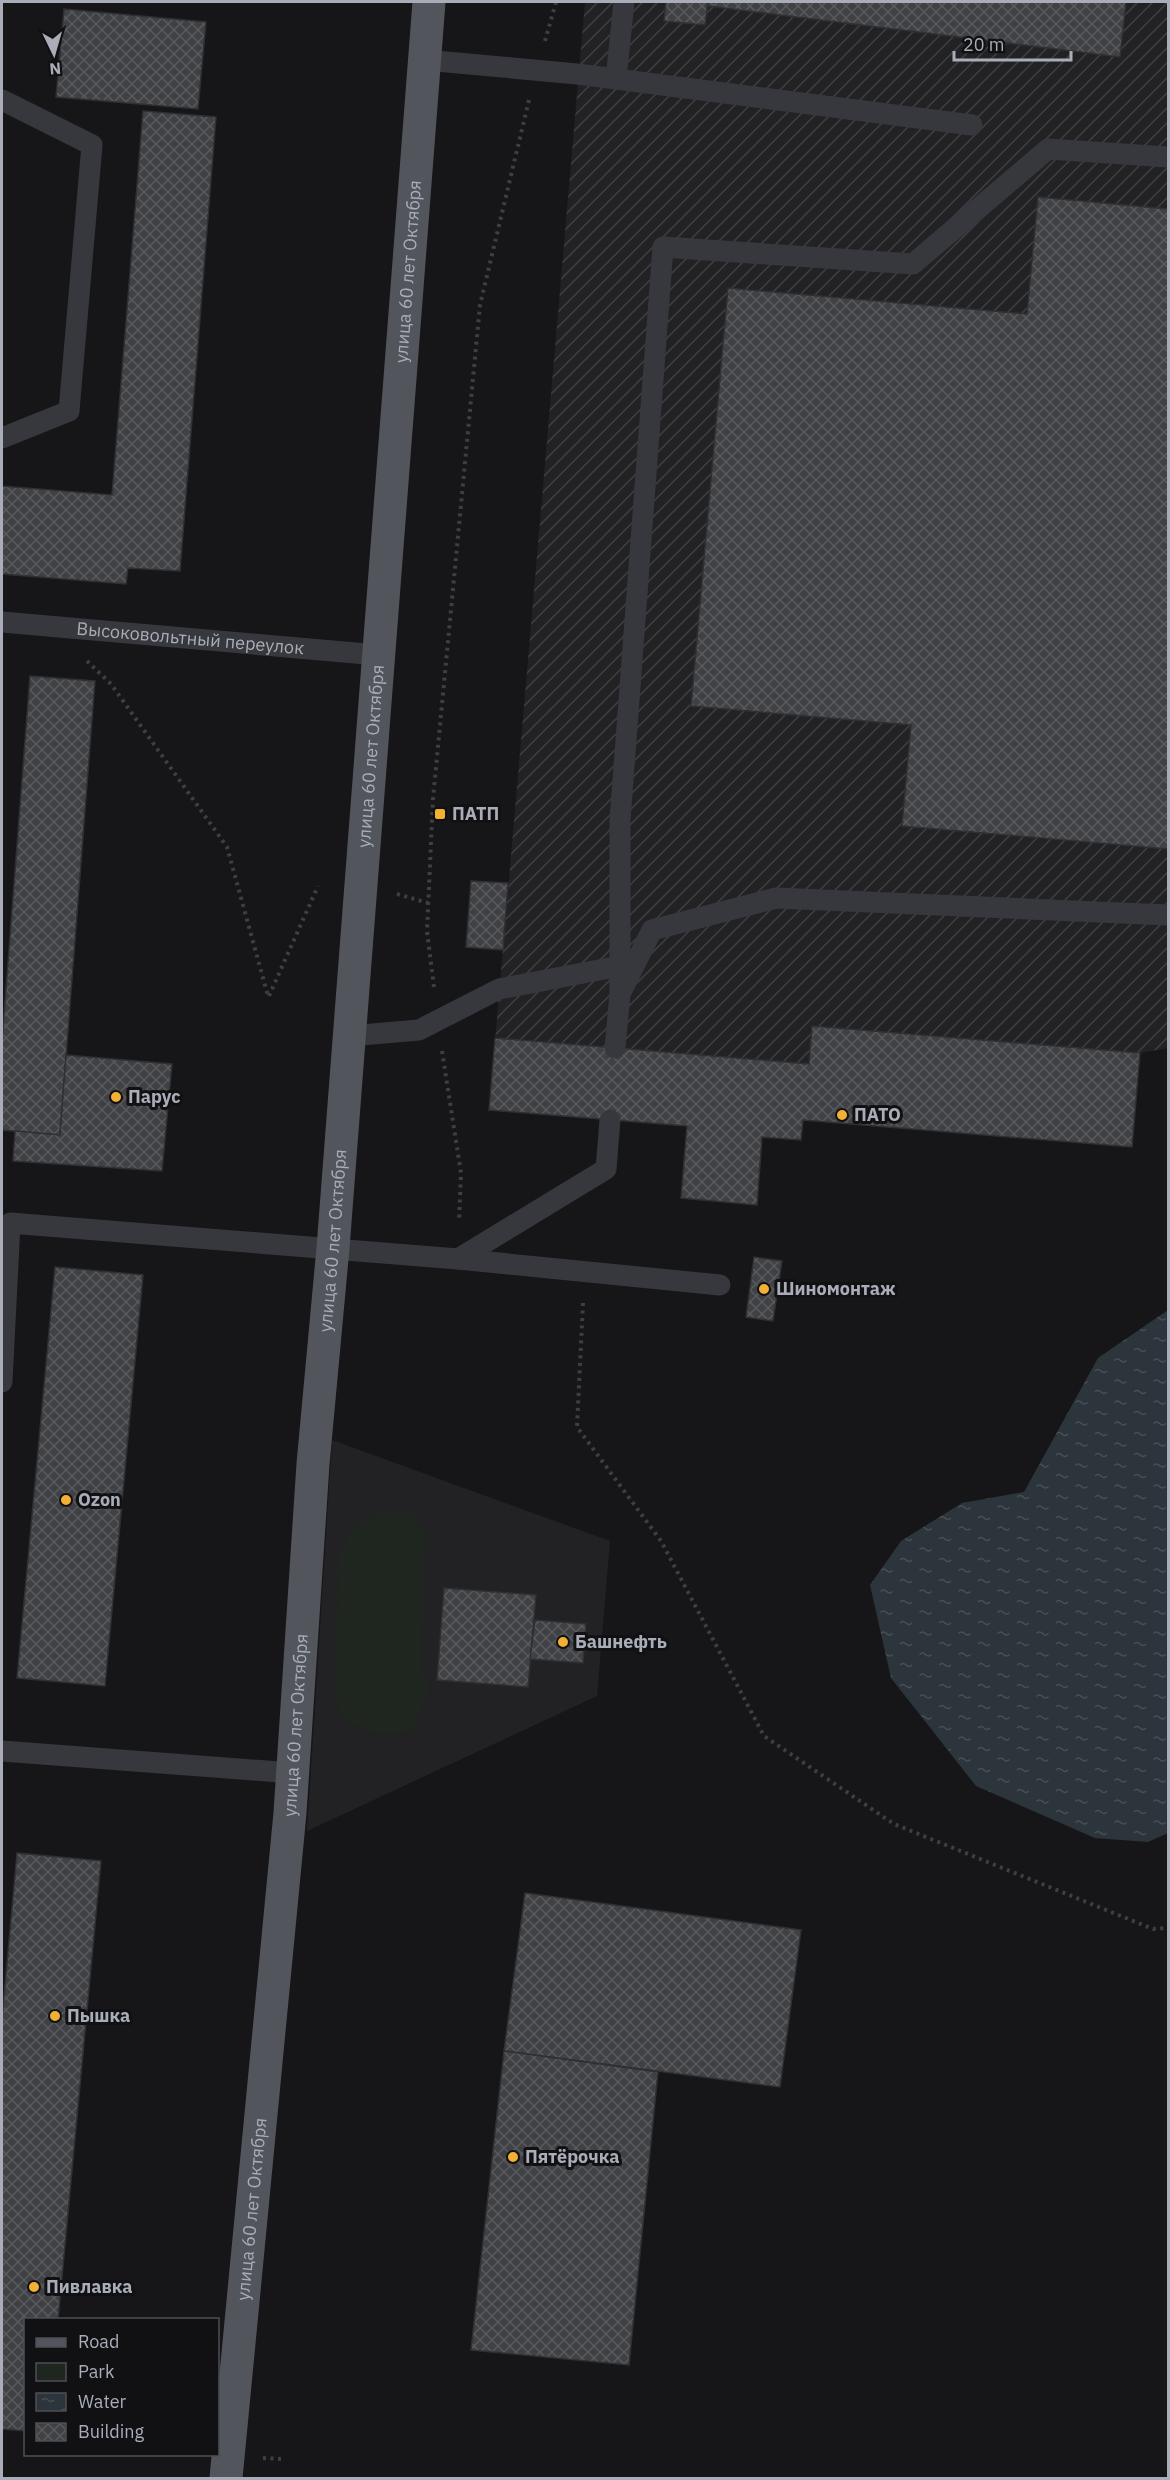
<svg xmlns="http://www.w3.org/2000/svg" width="1170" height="2480" font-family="'IBM Plex Sans',sans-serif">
  <defs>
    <pattern id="industrial-furrows" width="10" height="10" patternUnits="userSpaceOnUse" patternTransform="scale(1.5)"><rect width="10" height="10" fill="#222225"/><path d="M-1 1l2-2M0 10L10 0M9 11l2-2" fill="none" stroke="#3f3f43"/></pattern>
    <pattern id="water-ripples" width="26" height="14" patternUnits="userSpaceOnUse" patternTransform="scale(1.5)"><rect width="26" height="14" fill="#2c353c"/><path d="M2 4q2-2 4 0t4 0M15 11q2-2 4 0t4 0" fill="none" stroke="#485056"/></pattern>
    <pattern id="building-cross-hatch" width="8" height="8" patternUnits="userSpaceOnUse" patternTransform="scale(1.5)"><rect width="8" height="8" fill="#404145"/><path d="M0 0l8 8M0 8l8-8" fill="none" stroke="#595a5e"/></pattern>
  </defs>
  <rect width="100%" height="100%" fill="#161618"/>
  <path fill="#222225" d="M332 1440 610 1541 597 1696 307 1831Z"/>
  <path fill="url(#industrial-furrows)" d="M585 2H1168V1048L1140 1053 1132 1147 803 1120 801 1140 762 1138 757 1205 681 1198 687 1126 489 1110Z"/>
  <path fill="#1e261f" d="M410 1511 428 1534 424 1558 421 1668 430 1689 413 1729C395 1739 363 1734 348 1720 343 1717 340 1709 336 1704L338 1558 351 1530 375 1514Z"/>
  <path fill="url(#water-ripples)" d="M1168 1310V1833L1148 1842 1095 1838 976 1786 891 1678 870 1585 901 1541 962 1503 1024 1492 1098 1358Z"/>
  <g fill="url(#building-cross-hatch)" stroke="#303034" stroke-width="1.5">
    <path d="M666 2H708L705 25 664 21Z"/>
    <path d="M708 2H1126L1120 57 708 6Z"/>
    <path d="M64 9 206 22 198 109 56 97Z"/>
    <path d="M143 111 216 117 180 571 128 568 126 584 2 574V486L112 495Z"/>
    <path d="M1038 197 1168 209V849L902 826 911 725 691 706 728 288 1027 314Z"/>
    <path d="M30 676 95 681 60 1135 2 1130V1041Z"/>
    <path d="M471 881 508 883 503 950 466 947Z"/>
    <path d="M812 1026 1140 1053 1132 1147 803 1120 801 1140 762 1137 757 1205 681 1198 687 1126 489 1110 495 1038 809 1064Z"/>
    <path d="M66 1055 172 1064 162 1171 13 1161 15 1131 60 1135Z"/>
    <path d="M754 1257 782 1261 773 1321 746 1317Z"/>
    <path d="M55 1267 143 1275 105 1686 17 1678Z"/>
    <path d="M444 1588 536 1595 528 1687 437 1680Z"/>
    <path d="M535 1620 586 1624 583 1663 530 1659Z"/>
    <path d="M17 1853 101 1861 58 2320H26V2431L2 2429V2018Z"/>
    <path d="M525 1893 801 1930 780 2087 504 2051Z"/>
    <path d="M504 2051 658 2072 629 2365 471 2350Z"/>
  </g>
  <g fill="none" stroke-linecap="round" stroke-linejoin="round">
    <g stroke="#3d3f44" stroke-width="4" stroke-dasharray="3 4.5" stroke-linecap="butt">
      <path d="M545 41 556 2"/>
      <path d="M87 661 111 684 227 847 268 996"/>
      <path d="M397 894 428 903"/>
      <path d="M434 987 427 931 433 799 480 305 529 100"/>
      <path d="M269 996 318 886"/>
      <path d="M442 1051 461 1173 459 1222"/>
      <path d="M583 1303 577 1427 661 1541 764 1736 894 1824 1153 1929 1168 1928"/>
      <path d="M263 2458 283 2459"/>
    </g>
    <g stroke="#37383d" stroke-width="21">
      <path d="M425 60 577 74 972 125"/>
      <path d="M616 79 624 2"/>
      <path d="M2 100 92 145 69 411 2 438"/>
      <path id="s1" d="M2 622 378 655"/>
      <path d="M620 994V820L663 247 913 264 1048 149 1168 157"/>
      <path d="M349 1036 419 1030 499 989 620 966"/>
      <path d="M615 1048 620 994 652 930 776 898 1168 915"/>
      <path d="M458 1259 720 1285"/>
      <path d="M2 1382 10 1223 458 1259 606 1169 610 1120"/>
      <path d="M2 1751 293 1773"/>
    </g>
    <path stroke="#53555c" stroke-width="33" id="s2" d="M226 2478 290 1813 313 1464 333 1248 429 2"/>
  </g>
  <g fill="#f2b134" stroke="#111113" stroke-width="2">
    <rect x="434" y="808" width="12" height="12" rx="3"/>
    <circle cx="116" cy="1097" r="6"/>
    <circle cx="842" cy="1115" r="6"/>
    <circle cx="764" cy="1289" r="6"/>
    <circle cx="66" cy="1500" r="6"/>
    <circle cx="563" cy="1642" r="6"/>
    <circle cx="55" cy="2016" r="6"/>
    <circle cx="513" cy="2157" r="6"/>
    <circle cx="34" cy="2287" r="6"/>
  </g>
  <g text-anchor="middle" stroke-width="6" stroke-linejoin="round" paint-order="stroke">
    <g font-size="18" fill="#a8adb8" stroke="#111113">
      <text dy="6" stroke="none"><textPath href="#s2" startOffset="2214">улица 60 лет Октября</textPath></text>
      <text dy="6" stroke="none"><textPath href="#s1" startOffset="189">Высоковольтный переулок</textPath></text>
      <text dy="6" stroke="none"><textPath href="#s2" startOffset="1728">улица 60 лет Октября</textPath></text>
      <text dy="6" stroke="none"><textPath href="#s2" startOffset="1242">улица 60 лет Октября</textPath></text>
      <text dy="6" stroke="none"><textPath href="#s2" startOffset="756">улица 60 лет Октября</textPath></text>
      <text dy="6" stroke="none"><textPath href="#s2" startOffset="270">улица 60 лет Октября</textPath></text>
    </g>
    <g font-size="18" font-weight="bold" fill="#a8adb8" stroke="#111113" text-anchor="start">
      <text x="452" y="820">ПАТП</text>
      <text x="128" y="1103">Парус</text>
      <text x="854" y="1121">ПАТО</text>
      <text x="776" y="1295">Шиномонтаж</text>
      <text x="78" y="1506">Ozon</text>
      <text x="575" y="1648">Башнефть</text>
      <text x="67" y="2022">Пышка</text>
      <text x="525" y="2163">Пятёрочка</text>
      <text x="46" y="2293">Пивлавка</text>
    </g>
  </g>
  <rect width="1170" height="2480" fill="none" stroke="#a8adb8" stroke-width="6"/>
  <rect x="24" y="2318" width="195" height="138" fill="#111113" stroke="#4d4f55" stroke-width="1.5"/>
  <rect x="36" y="2338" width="30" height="9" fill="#53555c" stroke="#4d4f55" stroke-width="1.5"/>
  <text x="78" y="2348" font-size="18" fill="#a8adb8">Road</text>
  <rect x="36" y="2363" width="30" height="18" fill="#1e261f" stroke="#4d4f55" stroke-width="1.5"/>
  <text x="78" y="2378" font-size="18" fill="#a8adb8">Park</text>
  <rect x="36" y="2393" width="30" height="18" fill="url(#water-ripples)" stroke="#4d4f55" stroke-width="1.5"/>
  <text x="78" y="2408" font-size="18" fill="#a8adb8">Water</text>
  <rect x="36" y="2423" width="30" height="18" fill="url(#building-cross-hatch)" stroke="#4d4f55" stroke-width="1.5"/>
  <text x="78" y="2438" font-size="18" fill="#a8adb8">Building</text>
  <g transform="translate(54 54) rotate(175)" stroke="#111113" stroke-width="4.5" paint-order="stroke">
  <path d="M0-4.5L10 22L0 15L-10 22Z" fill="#a8adb8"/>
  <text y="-9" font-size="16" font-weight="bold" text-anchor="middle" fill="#a8adb8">N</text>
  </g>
  <path d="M954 51v9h117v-9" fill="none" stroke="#a8adb8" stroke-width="3"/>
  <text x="963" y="51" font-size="18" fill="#a8adb8" stroke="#111113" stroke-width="4.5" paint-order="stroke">20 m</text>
</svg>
